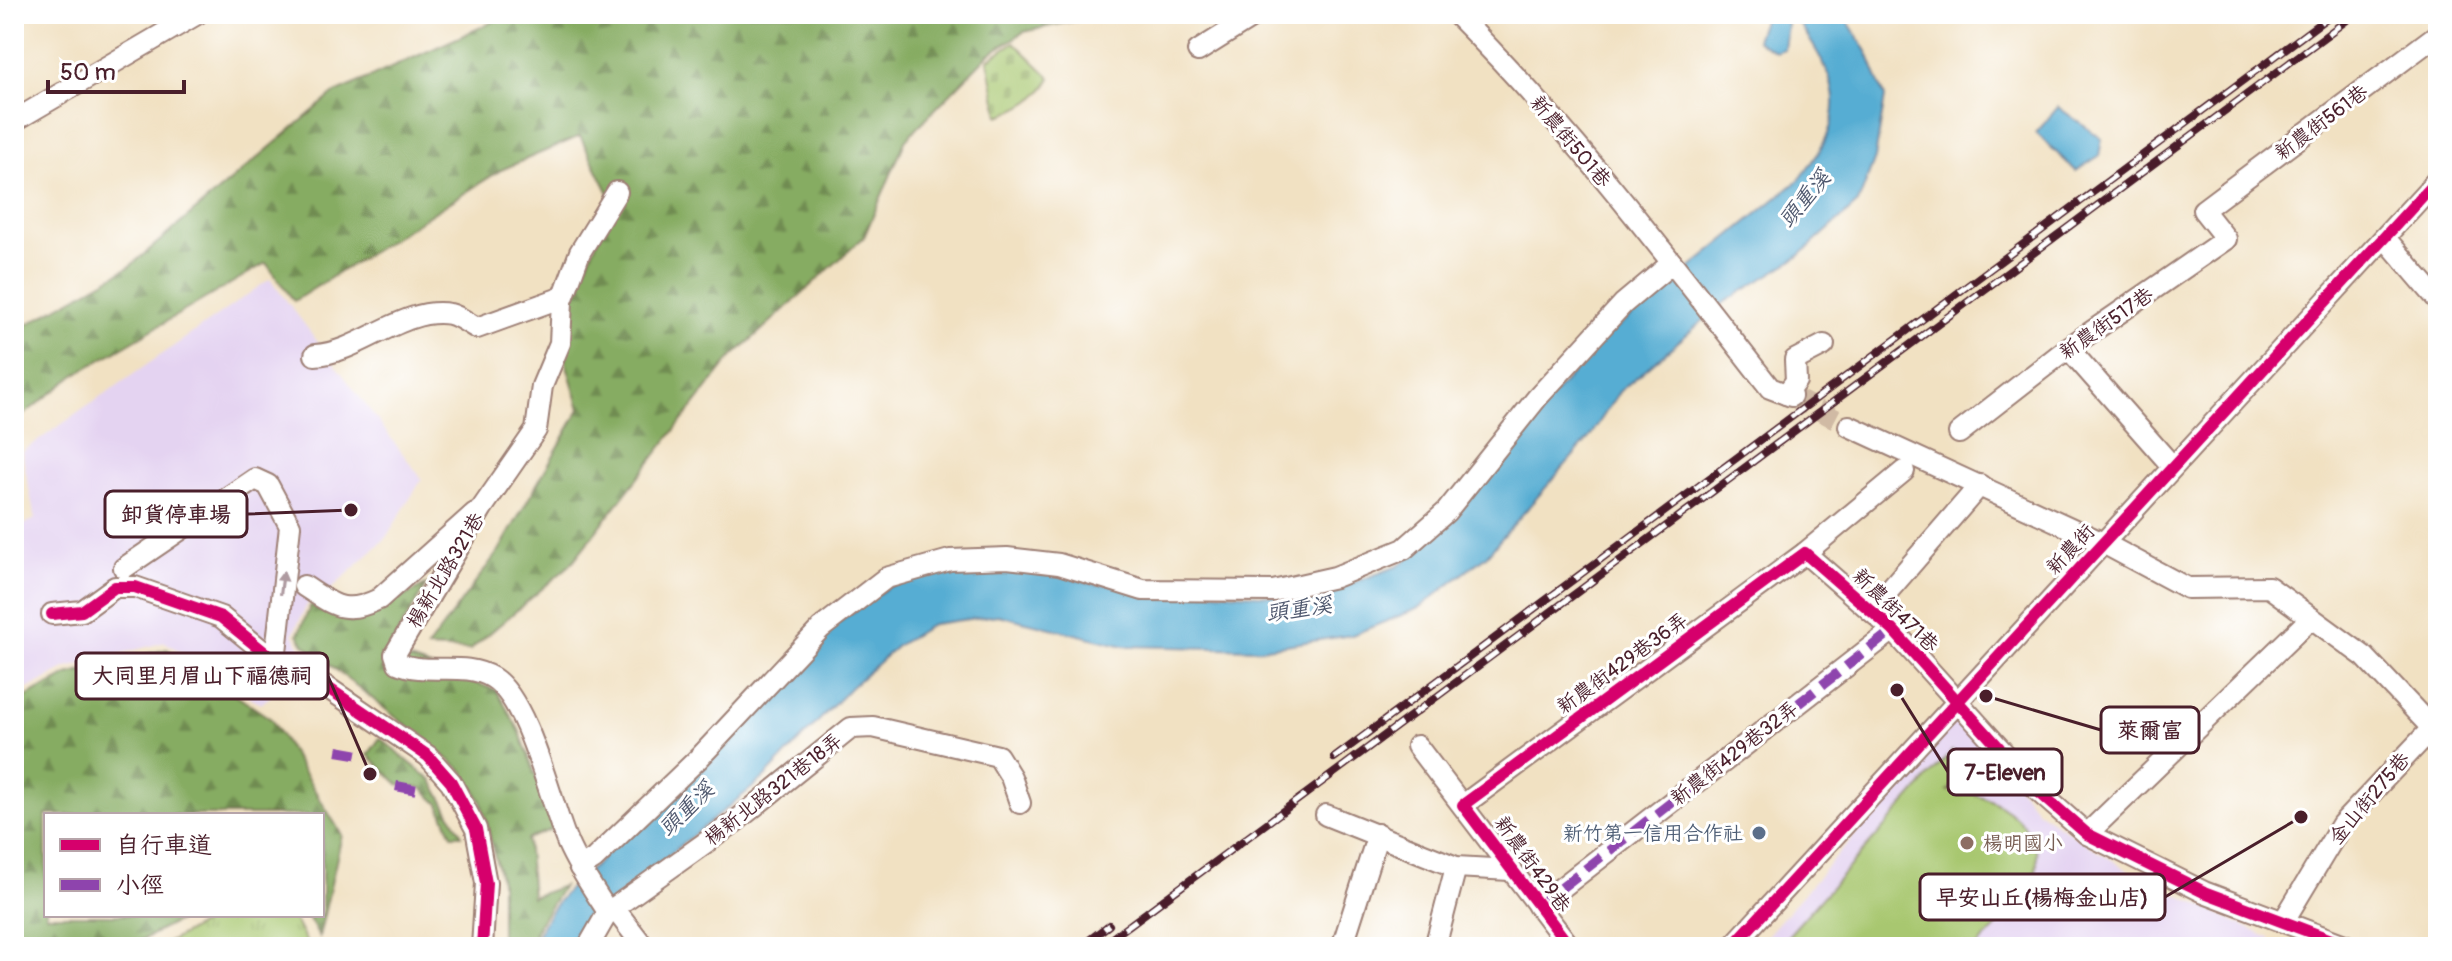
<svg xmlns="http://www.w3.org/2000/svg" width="2452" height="961" font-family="Pangolin,'LXGW WenKai TC',sans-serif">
  <defs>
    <pattern id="grass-tufts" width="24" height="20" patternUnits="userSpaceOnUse" patternTransform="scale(2)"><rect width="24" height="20" fill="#a8c76f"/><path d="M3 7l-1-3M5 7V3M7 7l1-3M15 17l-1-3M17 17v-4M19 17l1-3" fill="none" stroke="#92aa60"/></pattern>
    <pattern id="forest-firs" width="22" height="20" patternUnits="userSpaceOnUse" patternTransform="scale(2)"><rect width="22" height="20" fill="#86ac62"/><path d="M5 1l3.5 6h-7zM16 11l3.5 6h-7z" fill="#708b51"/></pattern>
    <pattern id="cemetery-stones" width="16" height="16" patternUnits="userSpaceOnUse" patternTransform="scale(2)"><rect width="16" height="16" fill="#a8c76f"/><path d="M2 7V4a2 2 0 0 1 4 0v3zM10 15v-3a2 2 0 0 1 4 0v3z" fill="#92aa60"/></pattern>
  </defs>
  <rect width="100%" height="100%" fill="#fff"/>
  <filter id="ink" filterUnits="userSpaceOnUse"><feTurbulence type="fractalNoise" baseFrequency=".0125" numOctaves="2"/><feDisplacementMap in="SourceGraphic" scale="16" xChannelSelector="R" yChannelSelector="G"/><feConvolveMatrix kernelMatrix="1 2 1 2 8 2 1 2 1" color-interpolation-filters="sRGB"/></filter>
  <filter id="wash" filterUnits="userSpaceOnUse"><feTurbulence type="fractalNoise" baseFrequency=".006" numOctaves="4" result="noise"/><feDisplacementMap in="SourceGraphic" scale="32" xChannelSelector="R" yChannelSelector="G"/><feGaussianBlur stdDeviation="1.8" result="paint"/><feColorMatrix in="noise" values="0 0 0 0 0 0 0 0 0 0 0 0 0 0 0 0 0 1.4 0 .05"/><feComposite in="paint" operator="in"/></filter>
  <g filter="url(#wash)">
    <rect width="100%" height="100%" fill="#f1e1c2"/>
    <g fill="#e4d3f1">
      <path d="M270 279 422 479 385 539 325 595 308 603 293 634 310 664 261 704 165 642 67 668 14 696V530L35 519 22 452Z"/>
      <path d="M1960 715 2039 812 2132 873 2271 939 2264 947H1757Z"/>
    </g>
    <path fill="url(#grass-tufts)" stroke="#79734d" stroke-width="2" d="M218 915H292L309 947H160Z"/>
    <g fill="url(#forest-firs)" stroke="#686646" stroke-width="2">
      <path d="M510 14H1090L1087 18 1024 32 989 54 906 139 864 237 730 359 570 565 470 650 427 648 500 549 580 409 557 332 614 203 580 136 501 170 294 301 266 263 75 375 14 422V332L129 267 333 94Z"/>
      <path d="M426 585 387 652 496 690 519 730 555 828 527 839 532 897 563 886 539 924 530 947H501V881L481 801 463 771 304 644 298 634 311 605 352 623Z"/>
      <path d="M167 649 271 719 342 835 319 937 307 915H322V815H46V915H190L128 947H14V703L68 675Z"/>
      <path d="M380 738 432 781 462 835H452L439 804 422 788 399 785 368 755Z"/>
    </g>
    <path fill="url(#cemetery-stones)" stroke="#79734d" stroke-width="2" d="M1014 42 1051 78C1039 99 1021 108 999 116L988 60Z"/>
    <path fill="#a8c76f" stroke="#79734d" stroke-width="2" d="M1952 751 1969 766 1948 791C1994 789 2057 833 2031 885 2019 908 1994 928 1977 947H1814L1813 942 1809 947H1778Z"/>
    <g fill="#57add3" stroke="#50667f" stroke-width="2">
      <path d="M1769 14H1781L1787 24 1784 49 1776 52 1756 40 1763 20Z"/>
      <path d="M1793 14H1843L1868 53 1885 97 1875 158 1858 203 1798 257 1725 302 1619 392 1589 438 1486 556 1419 608 1352 635 1259 649 1124 646 998 615 933 624 898 645 850 688 764 778 612 901 580 947H533C546 911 566 888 596 865L829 629 888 587 929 572 971 566 1028 568 1097 584 1275 596 1326 593 1398 566 1450 525 1529 422 1603 339 1800 179C1854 110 1838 81 1793 14Z"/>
      <path d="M2058 107 2102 139 2099 156 2076 171 2036 133Z"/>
    </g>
  </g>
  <g filter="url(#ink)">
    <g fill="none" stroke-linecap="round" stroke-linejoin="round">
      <path stroke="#d0baa4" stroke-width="20" stroke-dasharray="20 10" stroke-linecap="butt" d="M1791 396 1849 426"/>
      <g stroke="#9e8076" stroke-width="24">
        <g id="minor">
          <path d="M1456 14C1571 129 1670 260 1770 388L1791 396"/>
          <path d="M1198 51 1257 14"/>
          <path d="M14 121 197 14"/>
          <path d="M2385 238 2438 300"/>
          <path d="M2068 348 2172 466"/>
          <path d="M315 355C360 353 403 306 450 314 459 316 469 324 477 328L563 297"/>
          <path d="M1786 394 1796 381 1795 360 1824 345"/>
          <path d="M1849 426 2103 543 2187 588 2269 587 2365 657 2431 727"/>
          <path d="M1959 433 2068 348 2226 239 2203 210 2438 34"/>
          <path d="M1805 553 1893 630 2039 792 2087 834 2204 892 2350 947"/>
          <path d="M124 568 255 479 268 485 290 526 275 661"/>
          <path d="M304 586C334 605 344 616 379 599L475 513"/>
          <path d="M1871 611 1980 485"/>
          <path d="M52 614 82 611 115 587H135L221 617 275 661 325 686 428 756 451 782 476 829 486 883 482 947"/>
          <path d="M1417 746 1570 947"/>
          <path d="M1463 805 1805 553 1904 471"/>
          <path d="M1326 815 1456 867 1510 870"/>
          <path d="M2087 834 2311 618"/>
          <path d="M580 868 594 859 699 758 821 628 886 578 950 560 1007 558 1059 564 1143 590 1273 591 1335 577 1404 549 1446 512 1537 398 1623 304 1672 263"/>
          <path d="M1538 906 1893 630"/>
          <path d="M614 908 644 947"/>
          <path d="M608 912C594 890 579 869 568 844 551 805 529 701 493 678 464 660 427 676 398 663L395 654 482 508 536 430 542 386 560 343 562 301 580 252 617 192"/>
          <path d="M2283 922 2342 824 2438 722"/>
          <path d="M588 947 608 912 736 821 851 728 873 727 998 756 1011 777 1020 803"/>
          <path d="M1342 947 1378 834"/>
          <path d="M1435 947 1456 867"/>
          <path d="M1732 947 2438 179"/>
        </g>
      </g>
      <use href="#minor" stroke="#fff" stroke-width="20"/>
      <g stroke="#4a1f2b" stroke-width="8">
        <g id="rail">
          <path d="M1334 758 2332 14"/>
          <path d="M1080 947 1109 925"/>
          <path d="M1100 947 2355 14"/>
        </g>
      </g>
      <use href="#rail" stroke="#fff" stroke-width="5" stroke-dasharray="15" stroke-linecap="butt"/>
      <g stroke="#8e44ad" stroke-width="10" stroke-dasharray="20 10" stroke-linecap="butt">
        <path d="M337 751 366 756"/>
        <path d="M396 786 417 790"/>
        <path d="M1538 906 1893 630"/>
      </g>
      <g stroke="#fff" stroke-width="17">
        <g id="cycleway">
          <path d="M52 614 82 611 115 587H135L221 617 275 661 325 686 428 756 451 782 476 829 486 883 482 947"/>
          <path d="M1570 947 1463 805 1805 553 1893 630 2039 792 2087 834 2204 892 2350 947"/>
          <path d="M1732 947 2438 179"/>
        </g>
      </g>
      <use href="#cycleway" stroke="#d6006c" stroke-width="12"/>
    </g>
    <defs><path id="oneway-solid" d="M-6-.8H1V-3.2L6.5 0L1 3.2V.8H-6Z" transform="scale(2)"/></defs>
    <use fill="#ae9aa0" href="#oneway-solid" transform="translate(282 583) rotate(-83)"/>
  </g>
  <circle fill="#5c6f8a" stroke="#fff" stroke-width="3" cx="1759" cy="833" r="8"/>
  <circle fill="#8d6e63" stroke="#fff" stroke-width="3" cx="1967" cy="843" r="8"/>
  <g text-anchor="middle" stroke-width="6" stroke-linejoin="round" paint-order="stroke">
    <g font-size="20" fill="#4a1f2b" stroke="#fff">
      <text transform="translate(2321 122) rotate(-37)" y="7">新農街561巷</text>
      <text transform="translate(1571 141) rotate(50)" y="7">新農街501巷</text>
      <text transform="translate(2106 323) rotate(-35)" y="7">新農街517巷</text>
      <text transform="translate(2070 549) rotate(-47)" y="7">新農街</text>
      <text transform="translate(445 570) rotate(-59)" y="7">楊新北路321巷</text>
      <text transform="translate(1896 610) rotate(44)" y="7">新農街471巷</text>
      <text transform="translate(1622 663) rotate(-36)" y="7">新農街429巷36弄</text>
      <text transform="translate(1734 753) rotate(-38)" y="7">新農街429巷32弄</text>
      <text transform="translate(773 789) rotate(-38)" y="7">楊新北路321巷18弄</text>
      <text transform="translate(2369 798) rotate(-50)" y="7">金山街275巷</text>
      <text transform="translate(1533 864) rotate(54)" y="7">新農街429巷</text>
    </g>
    <g font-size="20" fill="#4e5e75" stroke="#fff" text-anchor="end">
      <text x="1743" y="840">新竹第一信用合作社</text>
    </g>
    <g font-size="20" fill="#785e54" stroke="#fff" text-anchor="start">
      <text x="1983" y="850">楊明國小</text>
    </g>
    <g font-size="22" font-style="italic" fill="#4f586e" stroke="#fff">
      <text transform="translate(1804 198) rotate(-50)" y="8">頭重溪</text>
      <text transform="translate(1299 608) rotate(-8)" y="8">頭重溪</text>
      <text transform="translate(686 808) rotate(-44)" y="8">頭重溪</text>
    </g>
  </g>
  <path fill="none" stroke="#4a1f2b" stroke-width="3" d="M351 510L247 514M370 774L328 676M1986 696L2101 730M1897 690L1948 772M2301 817L2165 897"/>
  <g fill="#4a1f2b" stroke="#fff" stroke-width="3">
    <circle cx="351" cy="510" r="8"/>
    <circle cx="370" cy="774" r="8"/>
    <circle cx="1986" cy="696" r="8"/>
    <circle cx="1897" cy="690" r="8"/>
    <circle cx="2301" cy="817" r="8"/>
  </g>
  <g fill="#fff" stroke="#4a1f2b" stroke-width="3">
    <rect x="105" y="491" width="142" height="46" rx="8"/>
    <rect x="76" y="653" width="252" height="46" rx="8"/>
    <rect x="2101" y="707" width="98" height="46" rx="8"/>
    <rect x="1948" y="749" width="114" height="46" rx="8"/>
    <rect x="1920" y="874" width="245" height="46" rx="8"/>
  </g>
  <g font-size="22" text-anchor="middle" font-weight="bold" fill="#4a1f2b">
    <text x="176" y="522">卸貨停車場</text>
    <text x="202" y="683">大同里月眉山下福德祠</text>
    <text x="2150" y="738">萊爾富</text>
    <text x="2005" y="780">7-Eleven</text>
    <text x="2042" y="905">早安山丘(楊梅金山店)</text>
  </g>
  <rect width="2452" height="961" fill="none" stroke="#fff" stroke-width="48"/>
  <rect x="44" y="813" width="280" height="104" fill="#ffffff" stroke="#b7a5aa" stroke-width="2"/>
  <rect x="60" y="839" width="40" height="12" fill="#d6006c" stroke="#b7a5aa" stroke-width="2"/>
  <text x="116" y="853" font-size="24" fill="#4a1f2b">自行車道</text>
  <rect x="60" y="879" width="40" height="12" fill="#8e44ad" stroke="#b7a5aa" stroke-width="2"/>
  <text x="116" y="893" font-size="24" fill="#4a1f2b">小徑</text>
  <path d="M48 80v12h136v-12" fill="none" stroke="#4a1f2b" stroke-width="4"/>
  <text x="60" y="80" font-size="24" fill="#4a1f2b" stroke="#ffffff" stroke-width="6" paint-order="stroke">50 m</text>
</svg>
